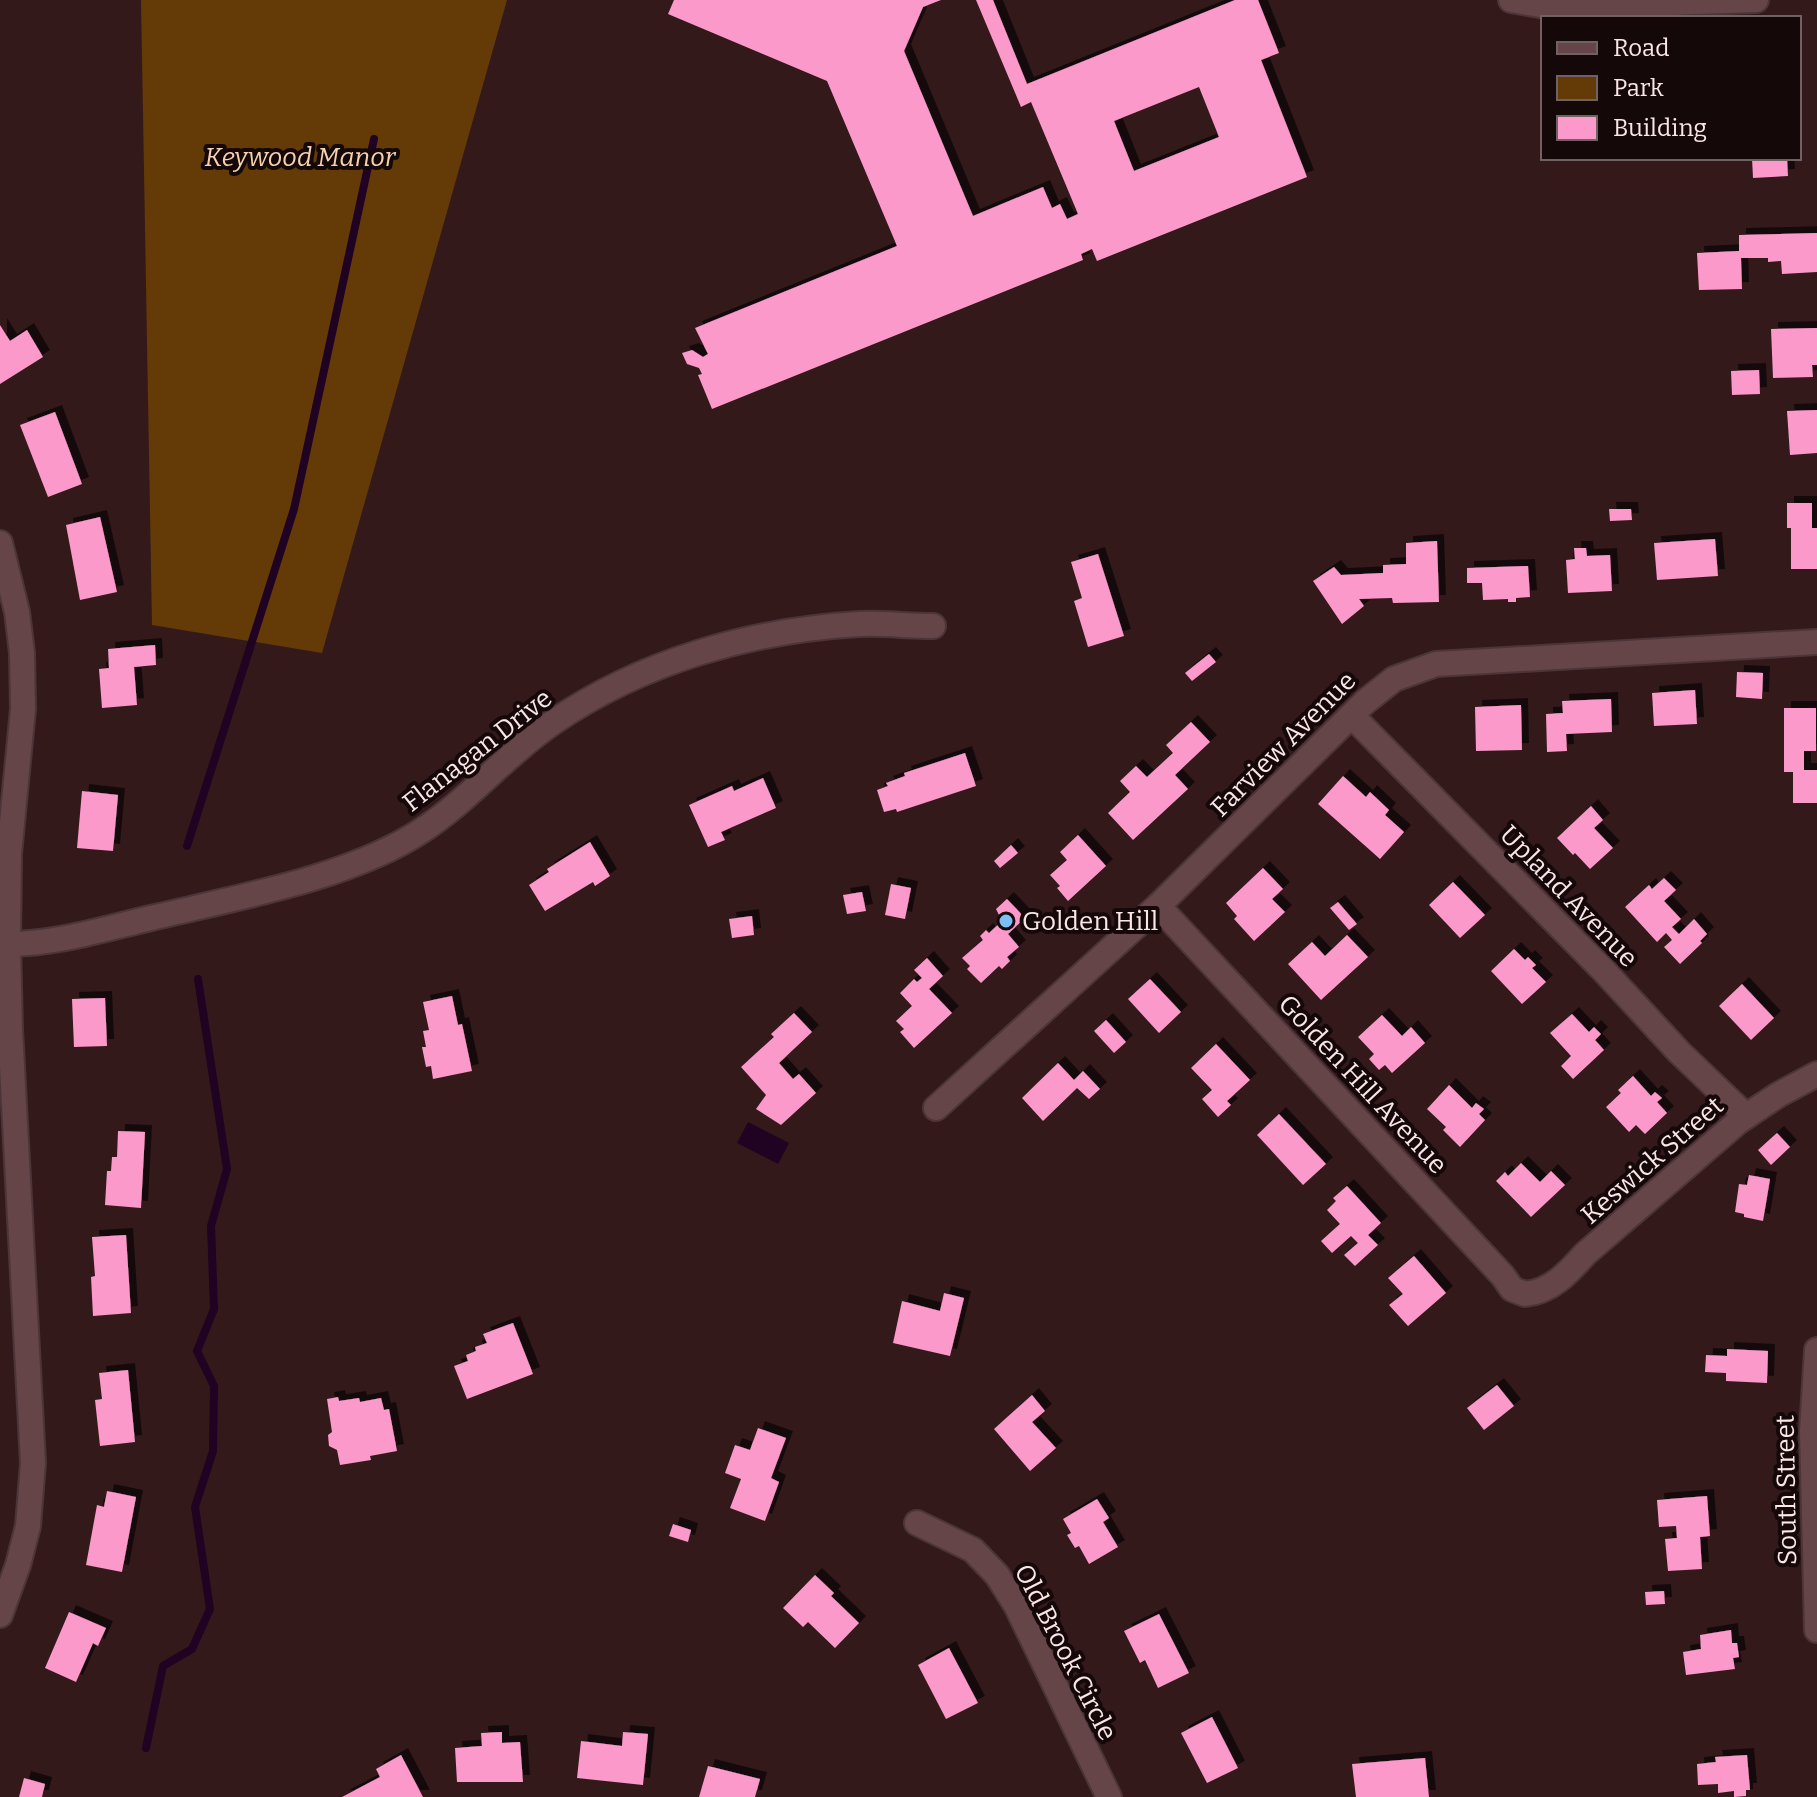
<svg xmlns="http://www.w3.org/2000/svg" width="1817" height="1797" font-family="Bitter,serif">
  <defs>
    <filter id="shadow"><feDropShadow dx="7" dy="-7" stdDeviation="0" flood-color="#0009"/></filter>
  </defs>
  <rect width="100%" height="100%" fill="#34191b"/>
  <path fill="#643b06" d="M141 0H507L322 653 152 625Z"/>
  <path fill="#200223" d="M748 1122 789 1143 778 1164 737 1143Z"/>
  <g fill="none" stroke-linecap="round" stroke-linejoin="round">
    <g stroke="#200223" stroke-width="8">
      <path d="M187 846 294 509 374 139"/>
      <path d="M146 1748 163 1666 192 1649 210 1609 195 1507 213 1451 214 1386 197 1351 214 1309 211 1226 227 1169 198 979"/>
    </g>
  </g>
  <g fill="#fa99ca" fill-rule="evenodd" filter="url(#shadow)">
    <path d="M674 0H941L923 7 904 51 973 216 1043 187 1052 208 1060 204 1067 219 1078 214 1031 102 1021 107 976 0H993L1027 84 1235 0H1258L1279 53 1261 60 1307 177 1097 261 1092 249 1081 254 1083 260 712 409 698 375 702 374 699 368 687 364 682 353 692 350 703 357 708 354 695 328 897 246 827 81 668 14ZM1199 87 1219 137 1134 171 1114 121Z"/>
    <path d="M1752 158H1787L1788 176 1753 178Z"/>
    <path d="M1817 233V272L1782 274 1781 261 1768 262V258H1741L1742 289 1699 290 1697 253 1739 251V235Z"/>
    <path d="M0 325 10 341 27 330 43 357 0 384Z"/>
    <path d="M1817 328V365H1812L1813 377 1773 378 1771 329Z"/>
    <path d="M1759 370 1760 394 1732 395 1731 371Z"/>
    <path d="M1817 410V453L1790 455 1787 411Z"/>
    <path d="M55 412 82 484 48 497 20 425Z"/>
    <path d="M1787 503H1812V528H1817V569H1791V528H1787Z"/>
    <path d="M1609 509H1631L1632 520 1610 521Z"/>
    <path d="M100 517 117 592 80 600 66 525Z"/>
    <path d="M1715 539 1718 576 1657 580 1654 543Z"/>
    <path d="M1437 541 1439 602 1393 603 1392 598 1359 599 1364 606 1342 624 1313 581 1334 567 1341 575 1383 573V565L1406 564V543Z"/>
    <path d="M1574 548H1586L1587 556 1610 555 1612 591 1568 593 1566 560 1575 559Z"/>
    <path d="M1098 554 1124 636 1088 647 1074 601 1082 598 1071 562Z"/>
    <path d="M1528 566 1530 597 1516 598V602H1508V599L1483 600 1482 583H1467V568Z"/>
    <path d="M155 645 156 665 134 667 137 705 102 708 99 669 109 668 108 649Z"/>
    <path d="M1209 654 1216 662 1192 681 1185 673Z"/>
    <path d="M1737 672 1763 673 1762 699 1736 697Z"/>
    <path d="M1695 690 1697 724 1654 726 1652 693Z"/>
    <path d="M1611 699 1612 732 1566 734 1567 751 1547 752 1546 714 1563 713 1562 701Z"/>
    <path d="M1521 705 1522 750 1476 751 1475 707Z"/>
    <path d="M1784 708H1816V751H1804V770H1817V803H1793V772H1784Z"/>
    <path d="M1191 722 1210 742 1175 775 1188 789 1133 840 1108 813 1130 792 1120 781 1136 766 1147 777 1173 753 1166 745Z"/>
    <path d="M965 753 976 786 897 812 896 809 884 812 877 790 888 786 886 783 905 776 904 773Z"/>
    <path d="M1343 776 1366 797 1370 792 1389 810 1385 815 1404 832 1380 859 1318 804Z"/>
    <path d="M763 778 776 808 721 832 725 840 708 847 689 805 732 786 734 791Z"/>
    <path d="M82 791 118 795 113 851 77 848Z"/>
    <path d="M1591 806 1603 820 1594 828 1613 848 1590 869 1575 853 1573 855 1557 838Z"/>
    <path d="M1078 835 1106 866 1068 901 1057 888 1060 886 1050 875 1067 860 1060 852Z"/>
    <path d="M590 842 610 876 595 886 593 882 545 911 529 885 549 872 547 869Z"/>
    <path d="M1011 845 1018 853 1000 868 994 861Z"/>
    <path d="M1263 868 1283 889 1272 899 1285 912 1254 941 1234 919 1237 916 1226 903Z"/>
    <path d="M1664 878 1676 890 1664 901 1681 919 1672 927 1679 934 1694 919 1707 934 1700 941 1702 943 1680 964 1664 947 1672 940 1666 933 1657 942 1625 907 1649 885 1652 889Z"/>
    <path d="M1453 882 1485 915 1460 938 1429 905Z"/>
    <path d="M891 884 911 888 905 919 885 915Z"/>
    <path d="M862 892 866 911 847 914 843 895Z"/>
    <path d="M1007 899 1025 918 1008 934 1019 947 1007 957 1010 961 1002 969 999 966 981 983 967 969 970 966 962 958 983 940 980 936 986 930 989 933 1002 921 996 909Z"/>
    <path d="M1338 902 1357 924 1349 930 1330 908Z"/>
    <path d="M752 916 754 935 732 938 729 919Z"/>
    <path d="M1347 935 1368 957 1321 1000 1288 964 1312 942 1325 956Z"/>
    <path d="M1514 949 1525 960 1528 957 1536 965 1532 968 1546 982 1522 1004 1491 971Z"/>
    <path d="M927 958 943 976 929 989 952 1013 914 1048 900 1032 904 1029 896 1021 912 1006 900 993 914 979 917 982 922 978 914 970Z"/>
    <path d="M1150 979 1181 1012 1159 1033 1128 999Z"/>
    <path d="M1742 984 1774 1018 1751 1040 1719 1006Z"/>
    <path d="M452 996 458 1025 462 1024 472 1071 433 1079 431 1066 426 1067 422 1047H426L423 1031 429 1030 423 1002Z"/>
    <path d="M105 998 107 1046 74 1047 72 999Z"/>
    <path d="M794 1013 812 1032 779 1063 793 1079 799 1074 816 1093 781 1125 756 1109 766 1095 741 1067 774 1037 771 1034Z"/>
    <path d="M1572 1014 1589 1032 1594 1027 1601 1034 1595 1040 1604 1050 1573 1079 1561 1066 1571 1056 1550 1033Z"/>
    <path d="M1382 1015 1402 1036 1411 1027 1425 1043 1392 1073 1385 1065 1379 1070 1369 1059 1374 1054 1358 1037Z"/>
    <path d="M1106 1020 1126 1042 1114 1053 1094 1031Z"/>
    <path d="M1216 1044 1250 1080 1227 1101 1231 1105 1218 1117 1202 1099 1212 1090 1191 1068Z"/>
    <path d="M1058 1063 1074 1080 1083 1071 1100 1089 1089 1099 1077 1088 1043 1121 1022 1098Z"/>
    <path d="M1633 1076 1651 1096 1655 1092 1662 1098 1657 1102 1667 1113 1645 1134 1636 1125 1629 1132 1606 1107 1621 1093 1618 1090Z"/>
    <path d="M1449 1085 1472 1108 1476 1103 1484 1109 1479 1114 1485 1120 1460 1147 1443 1130 1446 1127 1427 1109Z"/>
    <path d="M1279 1114 1326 1164 1303 1185 1257 1135Z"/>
    <path d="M118 1131 145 1132 141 1208 105 1205 107 1171H111L112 1157H117Z"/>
    <path d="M1777 1133 1790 1147 1771 1165 1758 1150Z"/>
    <path d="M1521 1163 1540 1182 1551 1171 1565 1185 1531 1217 1496 1181 1505 1172 1508 1176Z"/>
    <path d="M1749 1175 1770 1179 1763 1221 1744 1217V1214L1735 1212 1739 1184 1747 1185Z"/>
    <path d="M1347 1186 1381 1223 1368 1235 1378 1245 1355 1266 1344 1255 1358 1243 1351 1236 1332 1253 1321 1241 1340 1224 1327 1210 1336 1201 1333 1198Z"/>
    <path d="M126 1235 131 1313 93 1316 91 1277 95 1276 92 1237Z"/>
    <path d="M1414 1256 1446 1293 1408 1326 1389 1305 1403 1294 1388 1278Z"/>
    <path d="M944 1293 964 1298 950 1356 893 1343 902 1301 940 1311Z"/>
    <path d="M513 1323 533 1374 467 1399 454 1366 468 1361 466 1355 476 1351 475 1347 487 1343 483 1334Z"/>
    <path d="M1727 1349 1768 1351 1767 1383 1726 1381V1373L1705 1372 1706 1355 1727 1356Z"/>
    <path d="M128 1370 135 1442 100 1446 95 1400 102 1399 99 1373Z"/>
    <path d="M1497 1385 1514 1406 1484 1430 1467 1408Z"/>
    <path d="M1032 1395 1045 1411 1032 1422 1056 1448 1030 1471 994 1429Z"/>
    <path d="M338 1397 339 1401 359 1398 360 1402 381 1398 384 1410 389 1409 397 1451 370 1456 371 1460 340 1465 337 1450 329 1446 328 1435 332 1432 327 1399Z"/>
    <path d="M758 1428 786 1438 771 1478 779 1482 765 1521 730 1508 741 1479 725 1473 735 1445 750 1450Z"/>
    <path d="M107 1491 136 1497 122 1572 86 1565 97 1505 104 1507Z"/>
    <path d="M1707 1496 1710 1536 1700 1537 1702 1569 1668 1571 1665 1539 1677 1538 1676 1526 1659 1527 1657 1500Z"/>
    <path d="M1097 1499 1109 1518 1103 1522 1118 1547 1089 1564 1079 1546 1075 1548 1067 1535 1071 1533 1063 1519Z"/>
    <path d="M673 1524 691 1530 688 1542 669 1536Z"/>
    <path d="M815 1575 834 1593 831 1596 859 1623 835 1648 808 1622 803 1627 783 1608Z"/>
    <path d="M1664 1591 1665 1604 1646 1605 1645 1592Z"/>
    <path d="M69 1612 106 1628 98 1646 93 1643 76 1682 45 1668Z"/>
    <path d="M1159 1614 1189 1673 1158 1688 1145 1660 1140 1663 1124 1631Z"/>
    <path d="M1731 1630 1732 1643H1737L1739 1657 1733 1658 1735 1669 1686 1675 1683 1652 1701 1649 1700 1635Z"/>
    <path d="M949 1648 978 1703 946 1719 918 1665Z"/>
    <path d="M1212 1717 1238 1768 1207 1783 1181 1733Z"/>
    <path d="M502 1732V1743L520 1742 523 1782H457L455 1748 482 1746 481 1733Z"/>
    <path d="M623 1732 648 1734 643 1785 577 1778 581 1741 622 1746Z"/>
    <path d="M401 1755 423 1797H342L380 1777 376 1769Z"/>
    <path d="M1747 1755 1750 1790H1746V1796L1734 1797V1791L1718 1793V1784L1698 1785 1697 1764 1716 1762 1715 1757Z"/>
    <path d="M1425 1758 1429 1797H1356L1352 1764Z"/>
    <path d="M708 1766 760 1779 755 1797H699Z"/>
    <path d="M24 1778 45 1784 42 1797H19Z"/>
  </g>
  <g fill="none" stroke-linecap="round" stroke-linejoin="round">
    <g stroke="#4b3538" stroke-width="28">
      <g id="minor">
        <path d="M1511 0 1552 7 1756 0"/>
        <path d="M0 543 17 612 22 653 23 709 9 854 8 944 10 1029 33 1463 28 1526 18 1565 0 1615"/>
        <path d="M1352 716 1605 972 1679 1052 1746 1116"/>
        <path d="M1158 906 1503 1276 1512 1289 1525 1294C1551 1292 1569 1272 1585 1254L1739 1121 1778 1095 1817 1074"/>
        <path d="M8 944C56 944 104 929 151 918 234 898 350 878 421 831 469 800 505 755 552 723 642 661 752 630 860 624 884 623 909 626 933 626"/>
        <path d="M936 1108 1158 906 1365 702 1394 679 1436 664 1817 642"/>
        <path d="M1817 1350 1812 1432 1817 1630"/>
        <path d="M917 1523 973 1550 997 1575 1016 1605 1109 1797"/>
      </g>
    </g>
    <use href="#minor" stroke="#654547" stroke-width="24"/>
  </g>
  <circle fill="#7dbef9" stroke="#140809" stroke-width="3" cx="1006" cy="921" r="8"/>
  <g text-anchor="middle" stroke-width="8" stroke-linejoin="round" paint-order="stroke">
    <g font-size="26" font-style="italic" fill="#f6d1ad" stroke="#140809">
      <text x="300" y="166">Keywood Manor</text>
    </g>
    <g font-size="26" fill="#fae6e7" stroke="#140809">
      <text transform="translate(1283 744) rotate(-45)" y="9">Farview Avenue</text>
      <text transform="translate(477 750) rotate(-38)" y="9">Flanagan Drive</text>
      <text transform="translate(1569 896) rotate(46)" y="9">Upland Avenue</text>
      <text transform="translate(1363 1084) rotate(47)" y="9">Golden Hill Avenue</text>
      <text transform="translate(1652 1160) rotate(-41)" y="9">Keswick Street</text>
      <text transform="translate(1786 1490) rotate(-91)" y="9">South Street</text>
      <text transform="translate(1066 1652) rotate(63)" y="9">Old Brook Circle</text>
    </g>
    <g font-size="26" fill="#fae6e7" stroke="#140809" text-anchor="start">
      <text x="1022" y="930">Golden Hill</text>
    </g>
  </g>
  <rect x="1541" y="16" width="260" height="144" fill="#140809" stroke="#706162" stroke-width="2"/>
  <rect x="1557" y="42" width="40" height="12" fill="#654547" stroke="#706162" stroke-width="2"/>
  <text x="1613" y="56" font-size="24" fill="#fae6e7">Road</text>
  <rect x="1557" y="76" width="40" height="24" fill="#643b06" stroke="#706162" stroke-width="2"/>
  <text x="1613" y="96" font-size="24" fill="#fae6e7">Park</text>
  <rect x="1557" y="116" width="40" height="24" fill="#fa99ca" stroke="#706162" stroke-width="2"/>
  <text x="1613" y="136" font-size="24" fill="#fae6e7">Building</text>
</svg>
